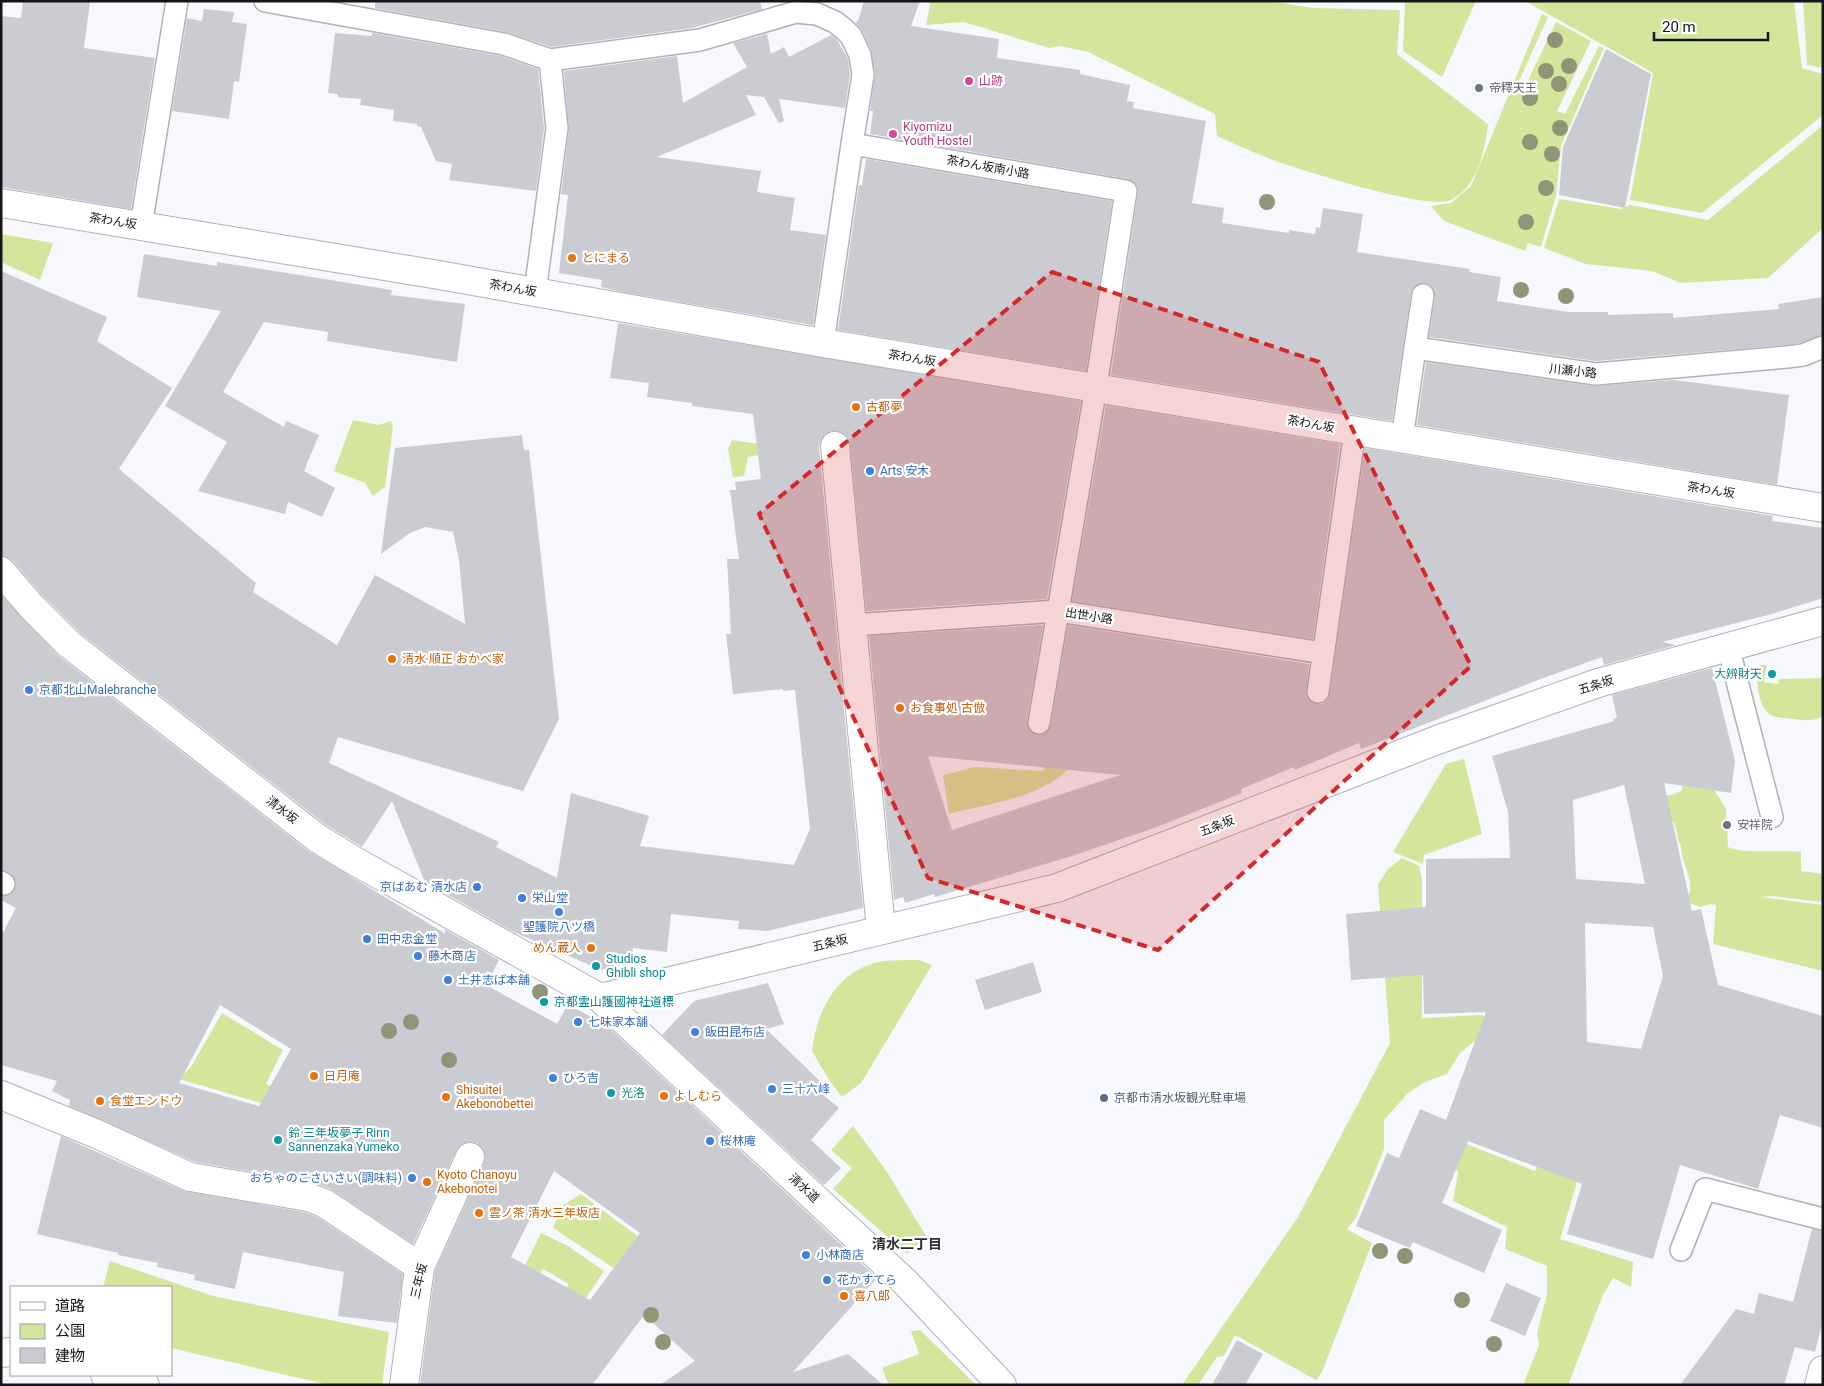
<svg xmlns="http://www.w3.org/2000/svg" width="1824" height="1386" font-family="Roboto,'Noto Sans JP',sans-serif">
  <rect width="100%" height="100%" fill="#f7f7fe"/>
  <g fill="#d4e69c">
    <path d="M931 1H1270L1312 8 1400 10 1397 54 1488 124C1485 151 1477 187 1451 200 1429 211 1301 170 1273 160 1254 153 1235 144 1217 136L1215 114 1088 52 1060 46 1049 48 964 22 926 25Z"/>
    <path d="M1405 1H1476L1442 77 1403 51Z"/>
    <path d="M1525 1H1794L1802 68 1823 74V115L1702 213 1630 200 1653 73Z"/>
    <path d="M1803 1H1823V68L1807 65Z"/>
    <path d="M1542 14 1548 17 1515 90 1522 93 1556 22 1591 41 1557 111 1565 114 1599 46 1604 48 1561 146 1556 196 1541 247 1528 243 1525 251 1444 221 1431 206 1451 203 1471 186Z"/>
    <path d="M1823 125V228L1768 278 1681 283 1652 271 1586 264 1544 248 1559 199 1621 209 1630 205 1708 220Z"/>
    <path d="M1 234 53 243 40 280 1 262Z"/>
    <path d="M353 420 379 425 391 421 393 426 385 487 373 496 365 483 334 471Z"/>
    <path d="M732 440 772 446 784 450 748 457 744 476 733 477 728 449Z"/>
    <path d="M1761 665H1767L1764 682 1778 684 1779 679 1823 678V716C1814 722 1803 720 1793 719 1787 718 1779 718 1773 716 1758 710 1756 681 1758 667Z"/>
    <path d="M1464 759 1482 834 1424 855 1423 864 1393 852 1446 764Z"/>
    <path d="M1046 764 1071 767C1039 799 991 803 949 814L943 775 975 767 1043 771Z"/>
    <path d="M1683 783H1710L1726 809 1728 847C1740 854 1783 850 1801 852V871L1823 874V902L1772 896 1760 897 1823 905V971L1713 944 1716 905 1711 904 1700 907 1689 903 1687 898C1697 881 1680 863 1681 846 1676 838 1678 831 1674 822H1663L1660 796 1671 795 1682 791Z"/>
    <path d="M1402 858 1419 866 1422 879V1018L1483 1015 1487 1026 1476 1040 1460 1053 1447 1074 1425 1082 1408 1093 1384 1120V1149L1356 1218 1347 1229 1372 1243 1322 1372 1316 1380 1235 1335 1224 1356 1217 1357 1198 1385H1182L1298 1217 1390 1043 1378 885 1387 870Z"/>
    <path d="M919 960 932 965 861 1083 842 1097 829 1080 812 1051C816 1009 840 967 884 961 896 960 908 960 919 960Z"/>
    <path d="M222 1013 283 1050 266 1084 323 1115C274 1110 226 1092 179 1079L191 1067Z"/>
    <path d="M1600 1105 1560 1239 1633 1262 1631 1287 1613 1278 1603 1295 1568 1385H1523L1539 1345 1537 1333 1547 1294V1266L1505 1249 1507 1227 1453 1201 1458 1173 1452 1161 1459 1141 1535 1171 1556 1115Z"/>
    <path d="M853 1126 887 1172 926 1236 907 1254 833 1189 852 1168 831 1150Z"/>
    <path d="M581 1194 692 1277 668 1304 553 1228 562 1206Z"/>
    <path d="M541 1233 568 1246 604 1271 571 1320 563 1295 569 1284 543 1269 534 1283 520 1276Z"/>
    <path d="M110 1261 213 1296 389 1332 382 1385H329L171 1348V1287H103Z"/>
    <path d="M920 1330 976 1385H889L882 1368 919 1354 911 1331Z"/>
  </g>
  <g fill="#cbcbd2" fill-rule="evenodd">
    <path d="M23 1H90L84 48 155 58 131 209 1 187V16L21 18Z"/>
    <path d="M375 1H760L762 9 692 28 551 47 506 32 375 8Z"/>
    <path d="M864 1H920L911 26 999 39 997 58 1080 70V74L1130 85 1127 101 1134 102 1133 108 1206 121 1192 203 1224 208 1222 223 1289 233V230L1315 234 1316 227 1320 228 1323 208 1363 214 1357 252 1470 269 1469 272 1501 277 1497 301 1569 312H1608V315L1673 313V318L1779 309 1778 304 1823 297V335L1800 343 1786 345 1596 361 1429 337 1435 296 1431 286 1424 283 1414 287 1411 293 1392 421 1111 375 1138 193 1137 186 1128 179 870 134 873 111H870L875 73 871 50 862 30 855 22 858 21Z"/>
    <path d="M204 9 234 12 232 22 247 24 239 82 234 81 229 119 172 111 187 18 202 21Z"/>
    <path d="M335 33 372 36V33L501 56 538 69 544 128 536 191 449 180 452 164 436 161 421 127 417 126V124L393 121 394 110 360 105 361 99 338 97V94L328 93Z"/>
    <path d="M767 34 771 54 784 47 789 57 831 35 836 38 848 59 850 75 845 108 779 99 784 121 779 123 764 97 746 95 756 115 657 157 761 171 757 192 795 198 790 230 826 235 813 325 622 292 601 287 602 280 559 273 568 195 561 194 569 129 564 71 677 56 683 103 747 67 733 43Z"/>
    <path d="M1606 49 1651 74 1625 208 1559 195 1563 147Z"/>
    <path d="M866 159 1112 201 1086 371 838 330 859 185H862Z"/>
    <path d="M144 254 217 266V262L256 268 392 290 391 295 465 304 457 362 327 341 328 332 264 322 223 392 284 427 286 421 319 435 304 471 335 488 322 517 288 502 285 514 198 491 227 442 165 406 221 311 137 297Z"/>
    <path d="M1 271 107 317 97 341 172 388 119 469 256 583 253 592 337 645 375 575 465 624 459 560 453 532 425 527 410 533 381 554 395 448 522 435 524 450H529L559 719 523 791 338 737 329 763 499 842 496 847 557 878 571 793 649 816 640 846 794 865 810 829 795 690 783 691V689L733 694 726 634H731L727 559H739L730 490H736L735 482 761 479 753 414 692 406V403L647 397 649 383 610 378 618 323 1081 401 1047 599 866 611 850 444 847 437 841 432 833 431 826 434 821 440 819 447 863 908 767 931 738 929 739 921 671 914 667 952 633 948 631 963 601 970 514 932 425 882 392 801 362 847 326 825 79 632 42 595 13 561 1 556Z"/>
    <path d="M1426 362 1594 386 1674 380 1789 395 1777 485 1417 425Z"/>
    <path d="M1106 405 1340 444 1313 639 1072 601Z"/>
    <path d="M1365 448 1773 516 1772 521 1823 528V598L1772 614 1662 642 1676 645 1604 665 1602 657 1538 680 1361 749 1359 743 1295 770 1294 767 1241 789 1242 793 1157 827 1072 856 935 897 934 894 905 903 903 897 894 900 869 636 1043 625 1027 721 1031 732 1037 735 1048 731 1051 725 1068 625 1309 664 1306 696 1311 702 1322 704 1327 700 1330 694ZM928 756 1120 775 952 830Z"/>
    <path d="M1 595 59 656 307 850 446 934 444 929 499 960 486 985 557 1024 568 1004 607 1026 877 1278 793 1372 848 1354 883 1385H660L695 1361 644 1315 592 1385H420L435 1271 484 1163 485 1155 482 1148 477 1143 468 1142 461 1145 456 1151 413 1244 329 1188 311 1182 195 1162 69 1106 70 1100 52 1091 57 1081 1 1065V936L16 908 1 900V896L10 895 16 884 11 874 1 870ZM220 1005 291 1049 259 1106 179 1083ZM554 1171 640 1233 590 1300 511 1257Z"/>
    <path d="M1712 668 1735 761 1731 793 1664 783 1692 911 1701 909 1718 985 1823 1016V1128L1780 1115 1758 1189 1680 1165 1653 1259 1567 1234 1582 1184 1468 1141 1442 1203 1502 1230 1484 1273 1413 1242 1410 1248 1356 1226 1387 1153 1399 1158 1420 1109 1446 1120 1486 1012 1424 1014 1423 975 1351 980 1346 914 1426 907V859L1510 858 1508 812 1492 756 1614 721 1613 719 1617 718 1612 695ZM1624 785 1645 884 1576 879 1573 800ZM1585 923 1653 927 1663 976 1641 1049 1587 1042Z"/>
    <path d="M1033 962 1042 992 985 1010 975 980Z"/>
    <path d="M768 983 784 1024 766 1029 823 1084 817 1090 839 1108 811 1140 841 1168 824 1185 662 1035 694 1001Z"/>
    <path d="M61 1136 184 1191 304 1212 317 1217 403 1274 397 1323 338 1316 344 1272 243 1252 235 1289 194 1280 195 1275 157 1267 158 1263 118 1255V1253L37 1234Z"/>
    <path d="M1812 1229 1823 1231V1321L1815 1352 1795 1347 1784 1385H1680L1736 1309 1754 1314 1759 1293 1793 1302Z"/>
    <path d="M1506 1283 1541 1298 1525 1336 1490 1321Z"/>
    <path d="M1237 1340 1263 1354 1245 1385H1212Z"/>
  </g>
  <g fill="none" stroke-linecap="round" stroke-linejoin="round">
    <g stroke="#b1b1b8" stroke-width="24">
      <g id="service">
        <path d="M265 1 504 44 550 60 700 40 796 12 817 14 835 22 844 29 851 36 860 55 863 75 852 144"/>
        <path d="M141 226 177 1"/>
        <path d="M535 292 557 128 550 60"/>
        <path d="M823 343 852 144 1126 191 1096 387 1039 723"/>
        <path d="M1415 348 1423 295"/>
        <path d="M1402 439 1415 348 1596 374 1787 357 1803 355 1823 347"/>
        <path d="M852 625 1058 611 1323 653"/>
        <path d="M1728 646 1772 817"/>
        <path d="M1318 692 1355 431"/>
        <path d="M1 882 4 884"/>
        <path d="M1681 1250 1705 1189 1823 1219"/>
      </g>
    </g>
    <g stroke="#b1b1b8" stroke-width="30">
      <g id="pedestrian">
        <path d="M1 571 31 606 69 644 317 838 351 859 600 998"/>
        <path d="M416 1289 420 1267 470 1157"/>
      </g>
    </g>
    <g stroke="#b1b1b8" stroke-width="30">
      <g id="minor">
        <path d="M1 203 433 274 823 343 1823 508"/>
        <path d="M835 446 881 930"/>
        <path d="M600 998 1057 888 1437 740 1598 683 1823 621"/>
        <path d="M600 998 906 1283 1002 1385"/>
        <path d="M1 1095 97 1134 190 1177 308 1197 324 1203 420 1267 404 1385"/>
        <path d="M1 1353 11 1352"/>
        <path d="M105 1375 145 1385"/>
        <path d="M1819 1385 1823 1370"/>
      </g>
    </g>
    <use href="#service" stroke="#fff" stroke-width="21"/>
    <use href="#pedestrian" stroke="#fff" stroke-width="28"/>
    <use href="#minor" stroke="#fff" stroke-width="28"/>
  </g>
  <g fill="#909578">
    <circle cx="1555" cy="40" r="8"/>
    <circle cx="1569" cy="66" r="8"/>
    <circle cx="1546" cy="71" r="8"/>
    <circle cx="1559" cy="84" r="8"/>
    <circle cx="1530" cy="98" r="8"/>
    <circle cx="1560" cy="128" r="8"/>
    <circle cx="1530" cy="142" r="8"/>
    <circle cx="1552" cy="154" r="8"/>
    <circle cx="1546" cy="188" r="8"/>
    <circle cx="1267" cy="202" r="8"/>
    <circle cx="1526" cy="222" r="8"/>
    <circle cx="1521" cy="290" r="8"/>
    <circle cx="1566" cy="296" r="8"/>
    <circle cx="540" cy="992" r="8"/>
    <circle cx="411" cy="1022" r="8"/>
    <circle cx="389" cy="1031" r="8"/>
    <circle cx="449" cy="1060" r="8"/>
    <circle cx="1380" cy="1251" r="8"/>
    <circle cx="1405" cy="1256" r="8"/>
    <circle cx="1462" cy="1300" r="8"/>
    <circle cx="651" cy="1315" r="8"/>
    <circle cx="663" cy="1342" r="8"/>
    <circle cx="1494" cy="1344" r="8"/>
  </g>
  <path fill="#d62828" fill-opacity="0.2" stroke="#d62828" stroke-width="4" stroke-dasharray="10 6" stroke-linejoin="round" d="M1052 272 1319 362 1471 666 1158 950 928 878 759 514Z"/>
  <g fill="#d1479c" stroke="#fff" stroke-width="2">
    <circle cx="969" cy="81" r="5"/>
    <circle cx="893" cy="134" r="5"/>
  </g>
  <g fill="#6b7280" stroke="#fff" stroke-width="2">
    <circle cx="1479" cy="88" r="5"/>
    <circle cx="1727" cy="825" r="5"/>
  </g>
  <g fill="#e8710a" stroke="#fff" stroke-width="2">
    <circle cx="572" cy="258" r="5"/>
    <circle cx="856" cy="407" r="5"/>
    <circle cx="392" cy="659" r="5"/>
    <circle cx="900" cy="708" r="5"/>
    <circle cx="591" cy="948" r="5"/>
    <circle cx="314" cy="1076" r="5"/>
    <circle cx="664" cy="1096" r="5"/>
    <circle cx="446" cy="1097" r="5"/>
    <circle cx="100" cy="1101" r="5"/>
    <circle cx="427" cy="1182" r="5"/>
    <circle cx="479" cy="1213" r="5"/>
    <circle cx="844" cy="1296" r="5"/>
  </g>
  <g fill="#3f7fe0" stroke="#fff" stroke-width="2">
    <circle cx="870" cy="471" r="5"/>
    <circle cx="29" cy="690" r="5"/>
    <circle cx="477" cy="887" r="5"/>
    <circle cx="522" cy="898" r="5"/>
    <circle cx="559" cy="912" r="5"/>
    <circle cx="367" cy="939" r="5"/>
    <circle cx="418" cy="956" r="5"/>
    <circle cx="448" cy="980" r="5"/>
    <circle cx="578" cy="1022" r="5"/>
    <circle cx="695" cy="1032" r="5"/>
    <circle cx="553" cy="1078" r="5"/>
    <circle cx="772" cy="1089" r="5"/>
    <circle cx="710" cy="1141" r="5"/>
    <circle cx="412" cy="1178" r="5"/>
    <circle cx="806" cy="1255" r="5"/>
    <circle cx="827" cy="1280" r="5"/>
  </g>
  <g fill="#0f9aa8" stroke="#fff" stroke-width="2">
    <circle cx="1772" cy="674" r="5"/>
    <circle cx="596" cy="966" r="5"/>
    <circle cx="544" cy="1002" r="5"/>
    <circle cx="611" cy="1093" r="5"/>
    <circle cx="278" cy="1140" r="5"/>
  </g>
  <circle fill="#5c6f8a" stroke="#fff" stroke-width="2" cx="1104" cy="1098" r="5"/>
  <g text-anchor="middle" stroke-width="4.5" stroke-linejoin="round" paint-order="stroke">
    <g font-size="12" fill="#b23c85" stroke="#fff" text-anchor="start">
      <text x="979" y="85">山跡</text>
      <text x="903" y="131">Kiyomizu<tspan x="903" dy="14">Youth Hostel</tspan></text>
    </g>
    <g font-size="12" fill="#5b616d" stroke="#fff" text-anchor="start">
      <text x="1489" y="92">帝釋天王</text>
      <text x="1737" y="829">安祥院</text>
    </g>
    <g font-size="12" fill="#151517" stroke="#fff">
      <text transform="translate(988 167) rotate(10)" y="4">茶わん坂南小路</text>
      <text transform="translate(113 221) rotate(9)" y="4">茶わん坂</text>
      <text transform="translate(513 288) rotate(10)" y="4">茶わん坂</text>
      <text transform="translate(912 358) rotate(9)" y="4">茶わん坂</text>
      <text transform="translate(1573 371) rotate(6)" y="4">川瀬小路</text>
      <text transform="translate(1311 424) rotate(10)" y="4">茶わん坂</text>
      <text transform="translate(1711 490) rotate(9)" y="4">茶わん坂</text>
      <text transform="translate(1089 616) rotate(9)" y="4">出世小路</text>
      <text transform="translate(1596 685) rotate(-18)" y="4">五条坂</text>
      <text transform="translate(282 810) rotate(38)" y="4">清水坂</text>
      <text transform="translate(1217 826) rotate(-21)" y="4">五条坂</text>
      <text transform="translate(830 943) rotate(-14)" y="4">五条坂</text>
      <text transform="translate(804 1188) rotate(43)" y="4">清水道</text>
      <text transform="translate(419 1281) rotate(-77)" y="4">三年坂</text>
    </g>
    <g font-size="12" fill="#c56008" stroke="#fff" text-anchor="start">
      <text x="582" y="262">とにまる</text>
      <text x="866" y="411">古都夢</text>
      <text x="402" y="663">清水 順正 おかべ家</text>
      <text x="910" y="712">お食事処 古倣</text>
      <text x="581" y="952" text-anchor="end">めん蔵人</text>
      <text x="324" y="1080">日月庵</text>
      <text x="456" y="1094">Shisuitei<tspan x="456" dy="14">Akebonobettei</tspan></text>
      <text x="674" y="1100">よしむら</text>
      <text x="110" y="1105">食堂エンドウ</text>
      <text x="437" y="1179">Kyoto Chanoyu<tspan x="437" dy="14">Akebonotei</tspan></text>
      <text x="489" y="1217">雲ノ茶 清水三年坂店</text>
      <text x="854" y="1300">喜八郎</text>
    </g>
    <g font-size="12" fill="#366cbe" stroke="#fff" text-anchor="start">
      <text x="880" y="475">Arts 安木</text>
      <text x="39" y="694">京都北山Malebranche</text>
      <text x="467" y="891" text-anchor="end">京ばあむ 清水店</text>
      <text x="532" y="902">栄山堂</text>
      <text x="559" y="931" text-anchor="middle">聖護院八ツ橋</text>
      <text x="377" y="943">田中忠金堂</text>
      <text x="428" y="960">藤木商店</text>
      <text x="458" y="984">土井志ば本舗</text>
      <text x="588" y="1026">七味家本舗</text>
      <text x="705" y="1036">飯田昆布店</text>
      <text x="563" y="1082">ひろ吉</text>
      <text x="782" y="1093">三十六峰</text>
      <text x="720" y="1145">桜林庵</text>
      <text x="402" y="1182" text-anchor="end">おちゃのこさいさい(調味料)</text>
      <text x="816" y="1259">小林商店</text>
      <text x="837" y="1284">花かすてら</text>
    </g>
    <g font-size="12" fill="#0d838f" stroke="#fff" text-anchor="start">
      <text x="1762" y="678" text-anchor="end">大辨財天</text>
      <text x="606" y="963">Studios<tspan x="606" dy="14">Ghibli shop</tspan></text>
      <text x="554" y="1006">京都霊山護國神社道標</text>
      <text x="621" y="1097">光洛</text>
      <text x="288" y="1137">鈴 三年坂夢子 Rinn<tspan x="288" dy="14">Sannenzaka Yumeko</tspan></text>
    </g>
    <g font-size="12" fill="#4e5e75" stroke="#fff" text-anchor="start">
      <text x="1114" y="1102">京都市清水坂観光駐車場</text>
    </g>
    <g font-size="14" font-weight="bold" fill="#2d2d32" stroke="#fff">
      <text x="907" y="1249">清水二丁目</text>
    </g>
  </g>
  <rect width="1824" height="1386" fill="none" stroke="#151517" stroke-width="5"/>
  <rect x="10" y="1286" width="162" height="90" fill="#ffffff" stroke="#a1a1a2"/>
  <rect x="20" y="1302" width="25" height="8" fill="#ffffff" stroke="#a1a1a2"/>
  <text x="55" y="1311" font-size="15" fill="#151517">道路</text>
  <rect x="20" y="1324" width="25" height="15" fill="#d4e69c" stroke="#a1a1a2"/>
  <text x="55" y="1336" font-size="15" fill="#151517">公園</text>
  <rect x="20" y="1348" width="25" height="15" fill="#cbcbd2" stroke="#a1a1a2"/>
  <text x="55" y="1361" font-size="15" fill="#151517">建物</text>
  <path d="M1654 32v8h114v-8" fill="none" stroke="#151517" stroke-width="2.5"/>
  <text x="1662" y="32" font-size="15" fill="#151517" stroke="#ffffff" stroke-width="4" paint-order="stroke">20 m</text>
</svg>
